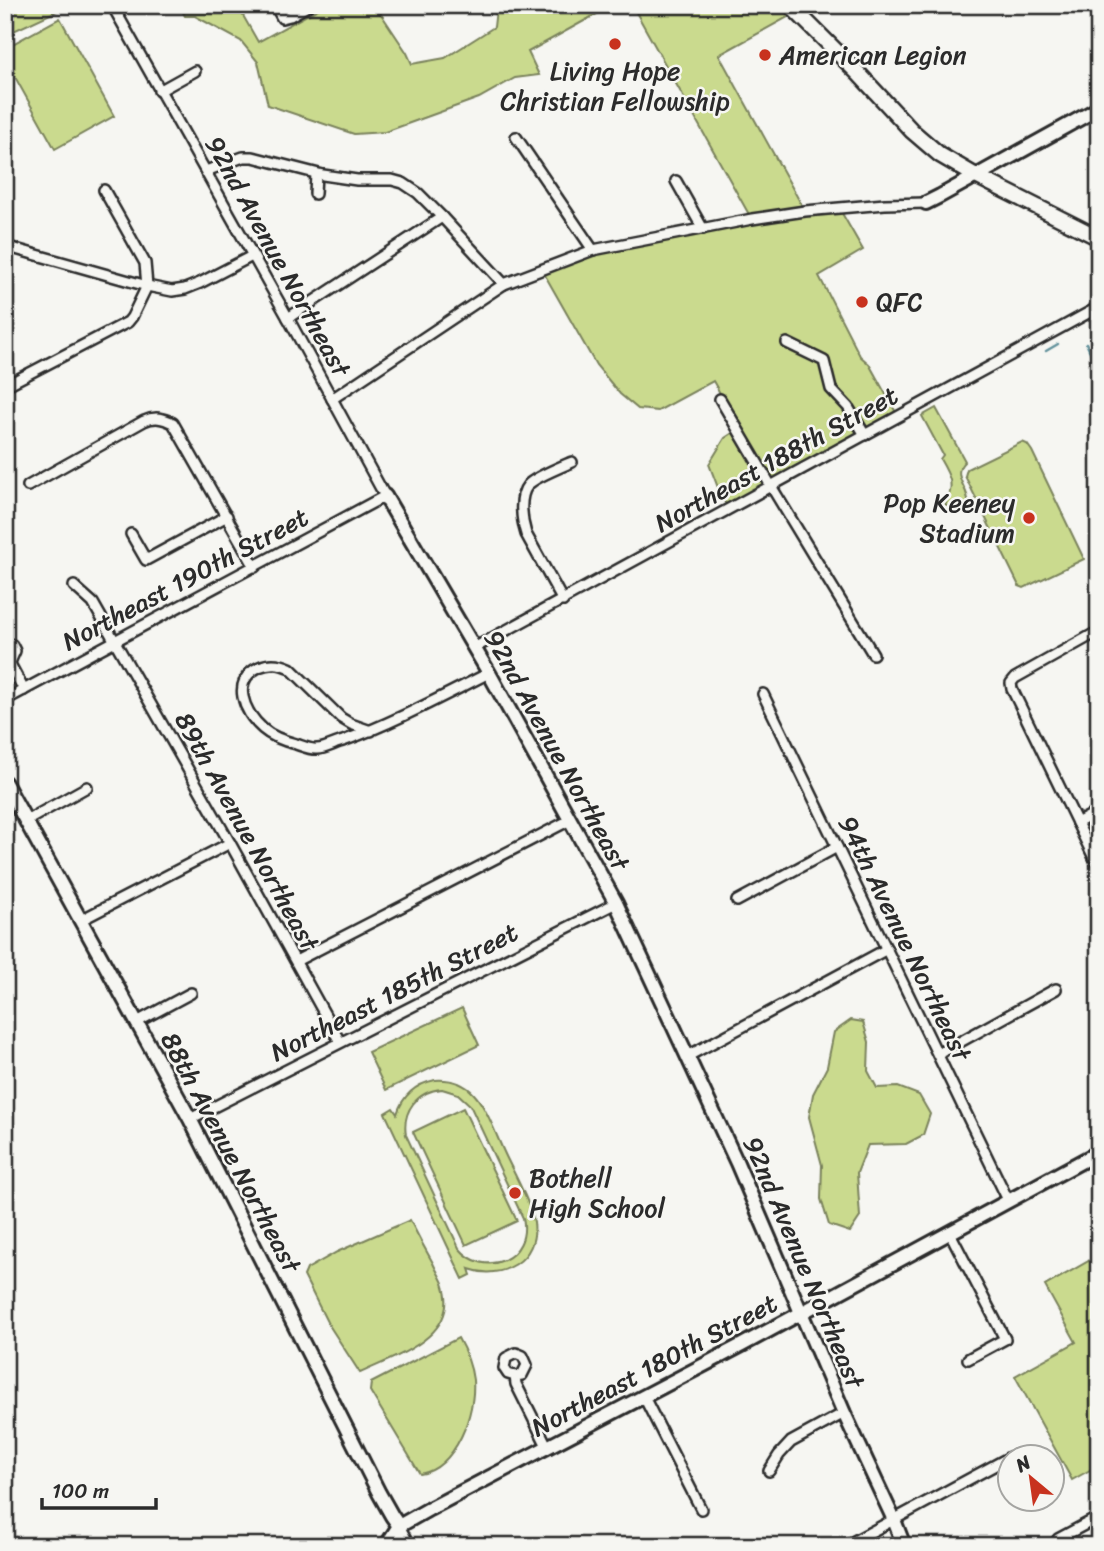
<svg xmlns="http://www.w3.org/2000/svg" width="1104" height="1551" font-family="Sriracha,sans-serif">
  <rect width="100%" height="100%" fill="#f6f6f2"/>
  <filter id="ink" filterUnits="userSpaceOnUse"><feTurbulence type="fractalNoise" baseFrequency=".0143" numOctaves="2"/><feDisplacementMap in="SourceGraphic" scale="14" xChannelSelector="R" yChannelSelector="G"/><feConvolveMatrix kernelMatrix="1 2 1 2 8 2 1 2 1" color-interpolation-filters="sRGB"/></filter>
  <g filter="url(#ink)">
    <g fill="#cada8e" stroke="#7a825c" stroke-width="2" fill-rule="evenodd">
      <path d="M5 5H50L59 10 5 35Z"/>
      <path d="M179 5H237L258 42 325 5H375L407 53 412 64 445 58 494 27 496 9 491 5H613L528 52 539 75 515 78 479 98 385 132 354 134 268 105 258 62 241 41 195 16H185Z"/>
      <path d="M632 5H790L797 12 719 55 805 211 839 208 863 250 819 276 860 356 869 364 898 416 729 509 722 498 709 464 725 438 740 428 713 381 658 411 638 409 620 394 596 365 542 270 593 250 751 218Z"/>
      <path d="M60 18 114 116 55 149 5 59V48Z"/>
      <path d="M936 408 965 461C949 476 971 488 968 506L956 511 945 505C955 485 951 478 940 459L943 455 922 416Z"/>
      <path d="M1022 442 1027 444 1032 451 1084 559 1024 588 1019 586 965 476 967 469Z"/>
      <path d="M462 1008 479 1045 386 1090 368 1052Z"/>
      <path d="M851 1020 863 1022 869 1042 868 1071 877 1088 898 1087 919 1095 930 1114 923 1135 906 1144 868 1145 857 1173 860 1217 850 1232 829 1225 821 1199 822 1165 809 1117 813 1094 827 1067 834 1032Z"/>
      <path d="M435 1080C450 1079 464 1083 474 1094 487 1108 496 1135 504 1152 512 1170 531 1203 534 1222 539 1260 502 1281 469 1269L471 1275 463 1279 385 1113 393 1108 397 1114C403 1095 416 1084 435 1080ZM442 1089 458 1094 470 1105 523 1218C532 1258 485 1280 459 1248L406 1135C402 1111 417 1091 442 1089Z"/>
      <path d="M463 1108 517 1221 466 1245 413 1132Z"/>
      <path d="M410 1220C417 1234 425 1249 433 1263 436 1270 440 1276 443 1283 462 1336 396 1356 360 1373L327 1322 304 1276 307 1269 337 1252Z"/>
      <path d="M1099 1255V1465L1072 1480 1015 1376 1076 1342 1045 1286Z"/>
      <path d="M458 1338C466 1352 471 1364 473 1380 476 1412 456 1468 420 1474L370 1391 371 1383Z"/>
    </g>
    <g fill="none" stroke-linecap="round" stroke-linejoin="round">
      <g stroke="#63929c" stroke-width="2.5">
        <path d="M1086 343 1094 360 1099 366"/>
        <path d="M1046 351 1058 344"/>
      </g>
      <g stroke="#2b2b2b" stroke-width="14">
        <g id="street">
          <path d="M275 5 282 18 290 16 309 5"/>
          <path d="M159 91 195 71"/>
          <path d="M516 137 593 250"/>
          <path d="M206 171 243 157H253L323 175 357 180H392L403 183 418 193 442 217 504 284"/>
          <path d="M676 181 703 229"/>
          <path d="M315 194 316 174"/>
          <path d="M5 246 147 286 172 291 185 289 200 283 252 256"/>
          <path d="M288 318 442 217"/>
          <path d="M787 343 824 361 831 389 848 407 865 435"/>
          <path d="M5 386 128 322 132 317 147 286 145 263 104 190"/>
          <path d="M332 399 504 284 593 250 752 219 805 211 885 204 926 203"/>
          <path d="M720 399 771 486 873 654"/>
          <path d="M28 486 144 421C155 416 163 418 173 423L255 567"/>
          <path d="M131 534 146 560 227 516"/>
          <path d="M74 586 93 603 230 843 340 1042"/>
          <path d="M563 601 526 534C522 521 518 497 528 485 533 478 563 466 572 462"/>
          <path d="M1099 631 1015 678 1011 683 1012 689 1099 868"/>
          <path d="M5 642 12 645 15 651 11 660 5 663"/>
          <path d="M474 648 1099 307"/>
          <path d="M9 662 24 690"/>
          <path d="M763 694 1008 1200"/>
          <path d="M5 700 385 496 288 318 112 5"/>
          <path d="M371 731 351 724 341 718 290 668C279 663 270 662 259 667 230 681 244 712 263 729 272 737 284 741 296 744 302 746 311 750 317 749 325 749 335 743 343 741 393 723 441 697 489 673"/>
          <path d="M26 821 87 787"/>
          <path d="M1077 823 1099 811"/>
          <path d="M737 901 837 847"/>
          <path d="M81 920 230 843"/>
          <path d="M296 961 570 820"/>
          <path d="M137 1022 191 993"/>
          <path d="M938 1054 1056 989"/>
          <path d="M688 1056 887 949"/>
          <path d="M190 1119 616 903"/>
          <path d="M950 1233 1005 1339 968 1359"/>
          <path d="M515 1376 522 1375 527 1365 523 1356 516 1353 506 1358 504 1368 508 1374 515 1376 516 1384 547 1446"/>
          <path d="M644 1397 701 1509"/>
          <path d="M769 1471 779 1455 791 1442 844 1413"/>
          <path d="M399 1526 410 1546"/>
          <path d="M845 1546 1010 1457"/>
          <path d="M1053 1546 1058 1539 1099 1517"/>
        </g>
      </g>
      <g stroke="#2b2b2b" stroke-width="18">
        <g id="secondary">
          <path d="M926 203 940 196 1099 108"/>
          <path d="M385 496 489 673 616 903 737 1163 844 1413 894 1520 904 1546"/>
          <path d="M5 783 190 1119 379 1493 392 1516 399 1526"/>
          <path d="M386 1546 399 1526 429 1509 742 1345 1099 1152"/>
        </g>
      </g>
      <g stroke="#2b2b2b" stroke-width="19">
        <path id="primary" d="M790 5 859 74 912 131 940 155 976 176 1099 238"/>
      </g>
      <use href="#street" stroke="#f6f6f2" stroke-width="9"/>
      <use href="#secondary" stroke="#f6f6f2" stroke-width="12"/>
      <use href="#primary" stroke="#f6f6f2" stroke-width="14"/>
    </g>
  </g>
  <g fill="#c8321e" stroke="#f6f6f2" stroke-width="2.5">
    <circle cx="615" cy="44" r="7"/>
    <circle cx="765" cy="55" r="7"/>
    <circle cx="862" cy="302" r="7"/>
    <circle cx="1029" cy="518" r="7"/>
    <circle cx="515" cy="1193" r="7"/>
  </g>
  <g text-anchor="middle" stroke-width="5" stroke-linejoin="round" paint-order="stroke">
    <g font-size="26" fill="#2b2b2b" stroke="#f6f6f2" text-anchor="start">
      <text x="779" y="64">American Legion</text>
      <text x="615" y="80" text-anchor="middle">Living Hope<tspan x="615" dy="30">Christian Fellowship</tspan></text>
      <text x="876" y="311">QFC</text>
      <text x="1015" y="512" text-anchor="end">Pop Keeney<tspan x="1015" dy="30">Stadium</tspan></text>
      <text x="529" y="1187">Bothell<tspan x="529" dy="30">High School</tspan></text>
    </g>
    <g font-size="26" fill="#2b2b2b" stroke="#f6f6f2">
      <text transform="translate(278 256) rotate(61)" y="9">92nd Avenue Northeast</text>
      <text transform="translate(776 459) rotate(-29)" y="9">Northeast 188th Street</text>
      <text transform="translate(185 579) rotate(-28)" y="9">Northeast 190th Street</text>
      <text transform="translate(557 750) rotate(61)" y="9">92nd Avenue Northeast</text>
      <text transform="translate(247 831) rotate(61)" y="9">89th Avenue Northeast</text>
      <text transform="translate(905 938) rotate(64)" y="9">94th Avenue Northeast</text>
      <text transform="translate(394 992) rotate(-27)" y="9">Northeast 185th Street</text>
      <text transform="translate(231 1152) rotate(62)" y="9">88th Avenue Northeast</text>
      <text transform="translate(804 1262) rotate(67)" y="9">92nd Avenue Northeast</text>
      <text transform="translate(654 1365) rotate(-28)" y="9">Northeast 180th Street</text>
    </g>
  </g>
  <rect width="1104" height="1551" fill="none" stroke="#f6f6f2" stroke-width="28"/>
  <rect x="14" y="14" width="1076" height="1523" fill="none" stroke="#2b2b2b" stroke-width="2.5" filter="url(#ink)"/>
  <g transform="translate(1031 1478) rotate(331)"><circle r="33" fill="#f6f6f2" stroke="#a5a5a2" stroke-width="2"/>
  <path d="M0-5L12 26L0 18L-12 26Z" fill="#c8321e"/>
  <text y="-10" font-size="19" font-weight="bold" text-anchor="middle" fill="#2b2b2b">N</text>
  </g>
  <path d="M42 1498v10h114v-10" fill="none" stroke="#2b2b2b" stroke-width="3.5"/>
  <text x="52" y="1498" font-size="21" fill="#2b2b2b" stroke="#f6f6f2" stroke-width="5" paint-order="stroke">100 m</text>
</svg>
